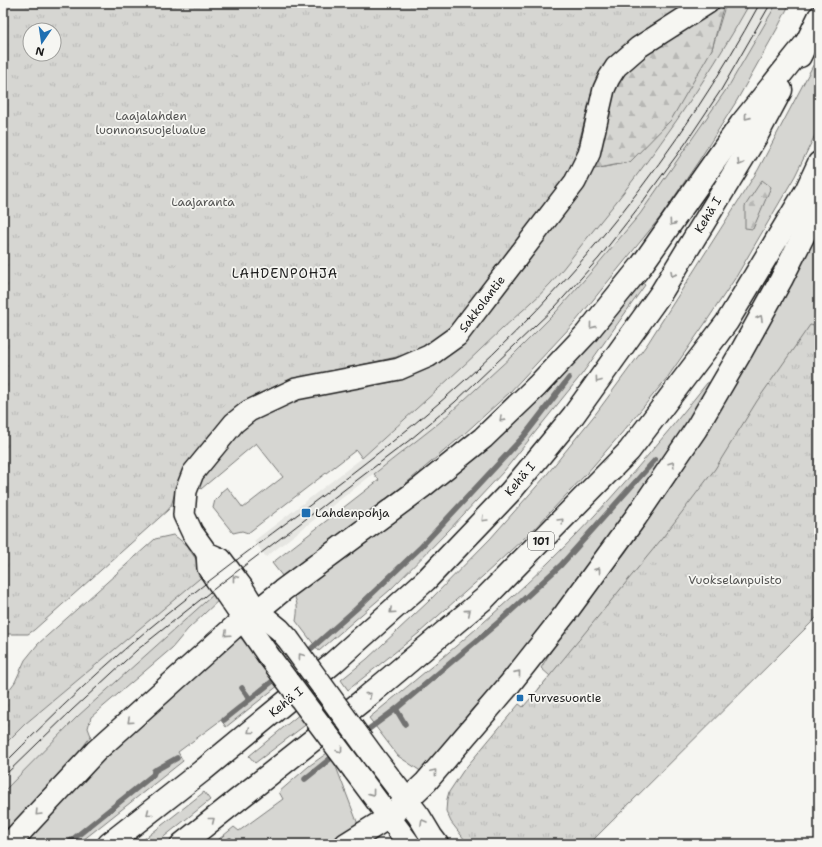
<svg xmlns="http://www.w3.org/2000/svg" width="822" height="847" font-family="'Shantell Sans',sans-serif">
  <defs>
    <pattern id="forest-firs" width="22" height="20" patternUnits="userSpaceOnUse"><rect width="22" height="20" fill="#d6d6d2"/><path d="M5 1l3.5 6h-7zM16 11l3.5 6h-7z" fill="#b7b7b4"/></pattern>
    <pattern id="park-tufts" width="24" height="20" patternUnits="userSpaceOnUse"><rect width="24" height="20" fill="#d6d6d2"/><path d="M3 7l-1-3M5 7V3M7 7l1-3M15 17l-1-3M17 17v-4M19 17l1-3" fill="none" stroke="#b7b7b4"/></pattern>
  </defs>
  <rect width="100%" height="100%" fill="#f6f6f2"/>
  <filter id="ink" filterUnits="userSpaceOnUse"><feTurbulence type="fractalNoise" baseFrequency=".025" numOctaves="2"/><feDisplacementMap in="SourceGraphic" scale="8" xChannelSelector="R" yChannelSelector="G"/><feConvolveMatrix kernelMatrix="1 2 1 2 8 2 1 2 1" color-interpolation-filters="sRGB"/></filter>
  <g filter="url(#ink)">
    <g fill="#e6e6e2">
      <path d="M750 3H777L730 84 687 151 640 214 592 271 556 312 513 355 439 423 266 557 254 541 362 458 416 408 488 343 550 284 660 144 694 94 737 26Z"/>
      <path d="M202 576 214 594 78 716 3 792V746L25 724Z"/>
    </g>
    <g fill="#d6d6d2" stroke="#797977">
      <path d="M726 3H750C705 84 651 160 592 232 578 249 565 267 551 283 536 300 518 314 502 329 457 373 409 415 362 458L356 450 248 533 242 531 233 533 213 508 215 500 220 495 221 492 227 487 243 508 283 477 256 443 201 489 196 483 204 468 255 416 302 396 392 382 432 366 509 285 594 169 630 162 712 49Z"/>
      <path d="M777 3H790L777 29 736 102 698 162 662 215 576 321 509 393 463 435 404 485 283 577 272 563 379 480 374 474 439 423 513 355 556 312 592 271 640 214 730 84Z"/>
      <path d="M819 54V127L795 176 736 277 704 325 667 378 626 428 587 473 534 529 483 576 419 633 348 690 341 680 367 659 428 602 490 539 544 478 597 412 648 343 758 170Z"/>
      <path d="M819 229V324L704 505 538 690 550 676 541 668 561 634 625 553 679 475 755 351Z"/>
      <path d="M640 281 645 285 582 374 504 471 449 530 390 590 319 651 296 621C298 610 298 603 293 593L368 538Z"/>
      <path d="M712 382 714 385 633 510 514 664 473 708 422 772 398 756 369 718C430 668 492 618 548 563 606 507 657 446 707 383Z"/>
      <path d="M214 594 220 599 188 629 172 648 91 717 88 728 91 736 70 764 49 784 3 835V792L78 716Z"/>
      <path d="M240 638 247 641 279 685 226 727 221 720 178 752 183 761 78 844H21L116 747 232 642Z"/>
      <path d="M301 713 308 723 255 763 249 756Z"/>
      <path d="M330 751 359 827 331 844H213L234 827 239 831 283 799 279 792 309 766Z"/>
      <path d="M204 792 210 800 155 844H138Z"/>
    </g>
    <g fill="url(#forest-firs)" stroke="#797977">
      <path d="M724 4 712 49 671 120 630 162 594 169 615 83 628 68Z"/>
      <path d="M762 180 771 187 753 229 745 228V206Z"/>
    </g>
    <g fill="url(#park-tufts)" stroke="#797977" fill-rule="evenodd">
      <path d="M3 3H696L603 66 591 96 573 165 551 196 539 217 451 328 435 342 405 355 288 382 268 390 250 401 178 482 171 506 168 510 34 630 28 634H8L3 639ZM30 30H54V54H30Z"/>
      <path d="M810 325 819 327V615L589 844H468L451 822 446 811 447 799 449 792 463 771 519 704 523 707 538 690 660 541 715 469 757 401Z"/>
      <path d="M173 535C188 543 196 560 205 574L25 724 3 746V698L15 682 25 660 38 644 155 539Z"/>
    </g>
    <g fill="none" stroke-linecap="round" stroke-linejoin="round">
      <g stroke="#727271" stroke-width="5.5">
        <path d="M304 655 356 609 420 548 524 436 569 378"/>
        <path d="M242 688 250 699"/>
        <path d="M396 709 405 724"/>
        <path d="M224 720 279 676"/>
        <path d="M362 734 396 709 501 620 561 565 655 460"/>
        <path d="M154 771 177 758"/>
        <path d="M305 779 336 754"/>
        <path d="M67 844 153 775 155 770"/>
        <path d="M225 844 230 840"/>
      </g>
      <g stroke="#1c1c1c" stroke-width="24">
        <g id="street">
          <path d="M207 553 208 568 243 619"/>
          <path d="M257 611 242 587 221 559 207 553 192 532 184 515 186 491 193 473 234 423 249 411 296 389 399 369 429 356 457 336 575 182 589 154 604 89 609 78 616 67 639 47 708 3"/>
        </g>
      </g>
      <g stroke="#1c1c1c" stroke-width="25">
        <g id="primary">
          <path d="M257 611 280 630 288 639"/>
          <path d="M243 619 268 655"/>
          <path d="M373 756 419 816 431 836 437 844"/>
          <path d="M354 770 409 844"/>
        </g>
      </g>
      <g stroke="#1c1c1c" stroke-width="25">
        <g id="highway">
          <path d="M800 56 819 17"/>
          <path d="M9 844 96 751 243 619 257 611 283 590 422 487 483 438 537 386 586 334 641 266 741 124 806 43"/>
          <path d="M109 844 202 771 333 663 426 580 511 491 573 416 661 293 757 135 781 90"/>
          <path d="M182 844 362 701 485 598 629 451 727 322 806 191 819 163"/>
          <path d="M346 844 389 817 426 782 509 685 565 614 636 517 696 429 741 352 781 280 819 205"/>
        </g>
      </g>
      <use href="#street" stroke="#f6f6f2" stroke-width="21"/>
      <use href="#primary" stroke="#f6f6f2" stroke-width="22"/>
      <use href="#highway" stroke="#f6f6f2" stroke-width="22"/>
      <g stroke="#1c1c1c" stroke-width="1">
        <path d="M3 765C56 712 109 660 167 614 259 540 358 474 446 397 573 286 680 151 760 3"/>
        <path d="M3 777 72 710 137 650 219 585 411 439 455 402 555 307 599 258 638 208 685 144 721 90 771 3"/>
      </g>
      <g stroke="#1c1c1c" stroke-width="25" stroke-linecap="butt">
        <g id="primary-bridge">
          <path d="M288 639 373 756"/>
          <path d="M268 655 354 770"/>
        </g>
      </g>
      <use href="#primary-bridge" stroke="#f6f6f2" stroke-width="22"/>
    </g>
    <defs><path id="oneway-chevron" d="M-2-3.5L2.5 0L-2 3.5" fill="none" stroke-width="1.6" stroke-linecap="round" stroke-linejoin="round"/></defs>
    <g stroke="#949492">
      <use href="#oneway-chevron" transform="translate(747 117) rotate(129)"/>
      <use href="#oneway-chevron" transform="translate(740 163) rotate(121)"/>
      <use href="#oneway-chevron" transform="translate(672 223) rotate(125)"/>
      <use href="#oneway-chevron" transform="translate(673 274) rotate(121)"/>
      <use href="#oneway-chevron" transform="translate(760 318) rotate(-61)"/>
      <use href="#oneway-chevron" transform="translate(592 326) rotate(129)"/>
      <use href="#oneway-chevron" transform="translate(598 380) rotate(126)"/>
      <use href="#oneway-chevron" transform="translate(502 419) rotate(136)"/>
      <use href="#oneway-chevron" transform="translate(672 464) rotate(-56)"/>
      <use href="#oneway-chevron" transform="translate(484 519) rotate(134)"/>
      <use href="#oneway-chevron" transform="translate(561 521) rotate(-46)"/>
      <use href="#oneway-chevron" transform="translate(598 570) rotate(-53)"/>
      <use href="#oneway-chevron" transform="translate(235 578) rotate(-128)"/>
      <use href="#oneway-chevron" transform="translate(392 611) rotate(138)"/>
      <use href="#oneway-chevron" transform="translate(468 612) rotate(-40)"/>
      <use href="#oneway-chevron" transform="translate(227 634) rotate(138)"/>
      <use href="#oneway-chevron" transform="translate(301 656) rotate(-126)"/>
      <use href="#oneway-chevron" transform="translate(518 673) rotate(-51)"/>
      <use href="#oneway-chevron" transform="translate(369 695) rotate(-40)"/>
      <use href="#oneway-chevron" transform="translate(130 721) rotate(138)"/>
      <use href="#oneway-chevron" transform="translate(250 731) rotate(141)"/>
      <use href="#oneway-chevron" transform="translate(340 750) rotate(53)"/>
      <use href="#oneway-chevron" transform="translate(434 772) rotate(-50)"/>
      <use href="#oneway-chevron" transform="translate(372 793) rotate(53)"/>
      <use href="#oneway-chevron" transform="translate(38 813) rotate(134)"/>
      <use href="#oneway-chevron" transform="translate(149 813) rotate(142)"/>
      <use href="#oneway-chevron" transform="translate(212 820) rotate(-38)"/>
      <use href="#oneway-chevron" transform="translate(423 822) rotate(-120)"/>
    </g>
  </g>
  <g fill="#1f6fb2" stroke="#f6f6f2" stroke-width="1.5">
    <rect x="301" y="508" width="10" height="10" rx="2"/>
    <rect x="516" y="694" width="8" height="8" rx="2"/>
  </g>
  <g text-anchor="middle" stroke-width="3.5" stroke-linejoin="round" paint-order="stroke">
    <rect fill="#f6f6f2" stroke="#5d5d5c" stroke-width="1" x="528" y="532" width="26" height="18" rx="3"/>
    <g font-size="11" font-weight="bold" fill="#1c1c1c">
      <text x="541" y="545">101</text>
    </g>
    <g font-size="12" fill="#545453" stroke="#f6f6f2">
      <text x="151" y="120">Laajalahden<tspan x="151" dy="14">luonnonsuojelualue</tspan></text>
      <text x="203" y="206">Laajaranta</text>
      <text x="735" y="584">Vuokselanpuisto</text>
    </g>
    <g font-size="12" fill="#1c1c1c" stroke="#f6f6f2">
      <text transform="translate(708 215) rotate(-59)" y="4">Kehä I</text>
      <text transform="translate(482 304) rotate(-53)" y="4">Sakkolantie</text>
      <text transform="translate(520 479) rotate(-50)" y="4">Kehä I</text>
      <text transform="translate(286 702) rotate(-39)" y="4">Kehä I</text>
    </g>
    <g font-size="12" fill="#1c1c1c" stroke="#f6f6f2" text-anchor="start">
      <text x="315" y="517">Lahdenpohja</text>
      <text x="528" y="702">Turvesuontie</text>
    </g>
    <g font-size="13" letter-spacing="1" fill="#1c1c1c" stroke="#f6f6f2">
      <text x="285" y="278">LAHDENPOHJA</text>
    </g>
  </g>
  <rect width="822" height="847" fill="none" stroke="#f6f6f2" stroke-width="16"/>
  <rect x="8" y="8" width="806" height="831" fill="none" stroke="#1c1c1c" stroke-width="1.5" filter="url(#ink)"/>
  <g transform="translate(42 42) rotate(193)"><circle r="19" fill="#f6f6f2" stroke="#9f9f9c"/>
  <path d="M0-3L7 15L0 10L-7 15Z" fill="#1f6fb2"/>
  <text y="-6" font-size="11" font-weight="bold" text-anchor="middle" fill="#1c1c1c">N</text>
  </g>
</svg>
